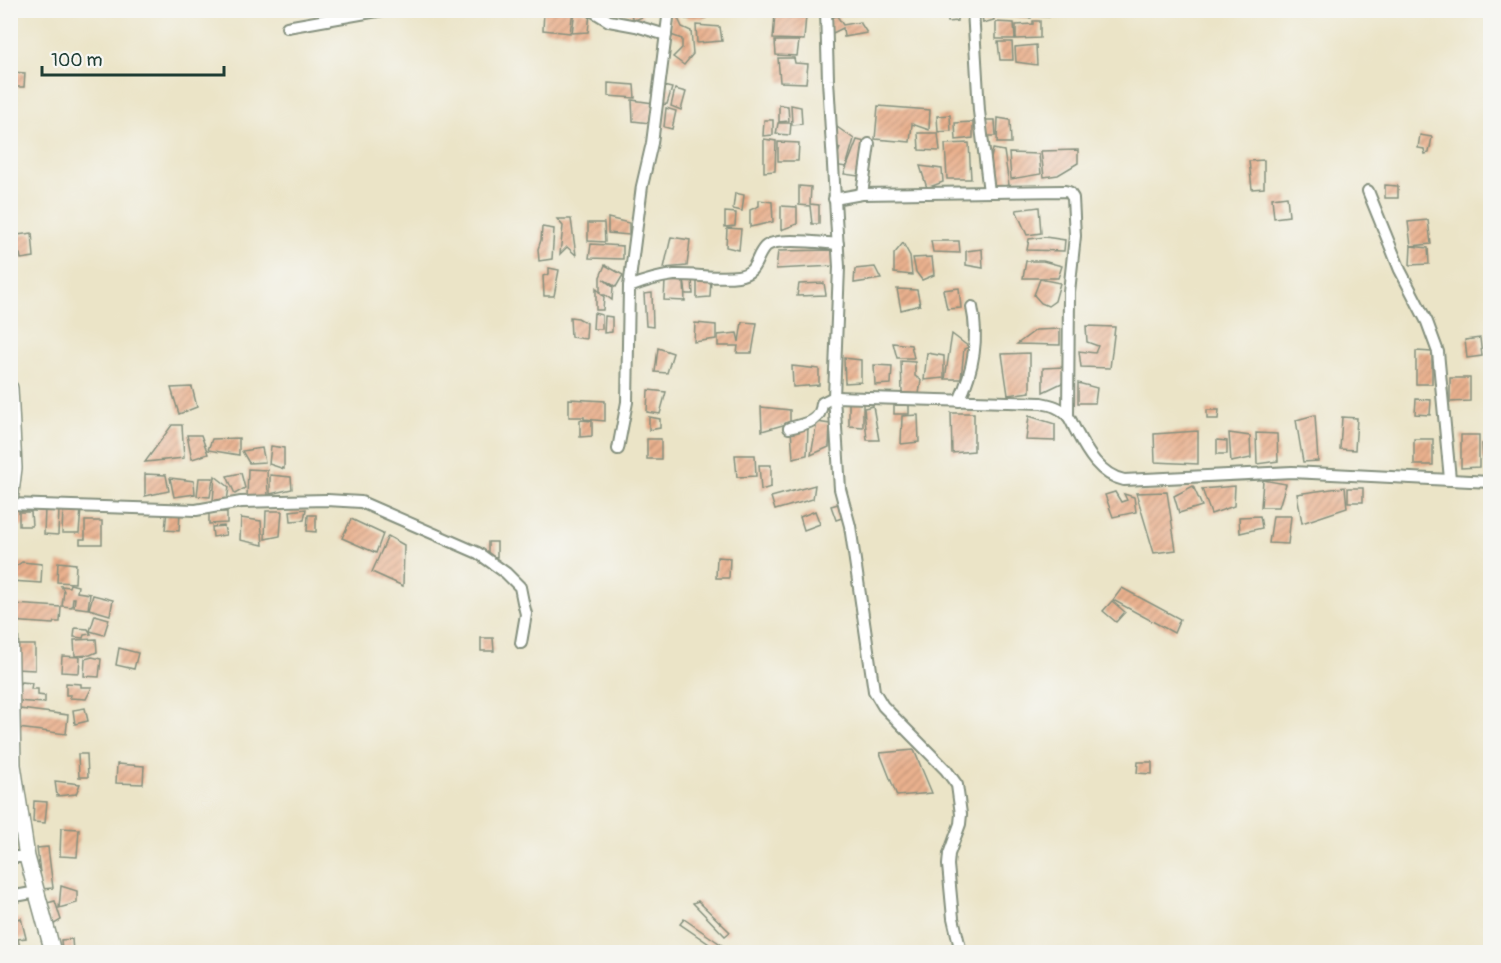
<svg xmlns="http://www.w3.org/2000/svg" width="1501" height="963" font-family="Pangolin,sans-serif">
  <defs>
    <pattern id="building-hatch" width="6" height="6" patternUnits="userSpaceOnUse" patternTransform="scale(1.5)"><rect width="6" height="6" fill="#eab18e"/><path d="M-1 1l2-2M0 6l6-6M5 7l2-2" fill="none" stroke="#bd9175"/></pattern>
  </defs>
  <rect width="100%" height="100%" fill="#f6f6f2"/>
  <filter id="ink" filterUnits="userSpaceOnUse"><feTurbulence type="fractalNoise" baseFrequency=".0167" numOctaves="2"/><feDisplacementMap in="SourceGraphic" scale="12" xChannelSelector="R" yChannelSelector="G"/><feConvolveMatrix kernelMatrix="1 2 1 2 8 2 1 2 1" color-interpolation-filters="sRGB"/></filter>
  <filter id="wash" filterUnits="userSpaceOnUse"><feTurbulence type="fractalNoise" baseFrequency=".008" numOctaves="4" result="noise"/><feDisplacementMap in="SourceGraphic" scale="24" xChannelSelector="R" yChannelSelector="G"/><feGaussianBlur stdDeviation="1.35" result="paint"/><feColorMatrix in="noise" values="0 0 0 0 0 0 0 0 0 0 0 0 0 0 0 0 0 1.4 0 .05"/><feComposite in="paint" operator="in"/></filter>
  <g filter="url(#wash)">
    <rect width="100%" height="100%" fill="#ebe4c7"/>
    <g id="blocks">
      <g fill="url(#building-hatch)">
        <path d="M544 10H573L570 33 543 30Z"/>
        <path d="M575 10 590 13 588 32 572 33Z"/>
        <path d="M619 10H642V17L633 21 631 14Z"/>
        <path d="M687 10H706V18L686 19Z"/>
        <path d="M947 10H957V21L948 22Z"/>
        <path d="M967 10H993L994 20 983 23 982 15 967 16Z"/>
        <path d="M1016 10H1031V18L1015 17Z"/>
        <path d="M1034 10H1049V17L1034 16Z"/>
        <path d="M675 12 682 27 691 31 693 54 684 65 673 57 682 48V39L671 35 670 14Z"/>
        <path d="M775 14 806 15 804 40 773 39Z"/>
        <path d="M837 16 843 25 860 22 867 33 844 37 843 28 831 34 827 19Z"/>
        <path d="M1033 21H1040V38L1016 39V25L1033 24Z"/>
        <path d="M996 22 1014 23 1015 39H996Z"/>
        <path d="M696 25 720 27 722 41 697 43Z"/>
        <path d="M775 41H799L797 56 776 55Z"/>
        <path d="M998 42H1012L1013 60H1000Z"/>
        <path d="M1036 45 1037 65 1016 62 1015 47Z"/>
        <path d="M778 58H794L795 63 808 64 806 83 780 82Z"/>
        <path d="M10 72 25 73 24 87H15V98L10 97Z"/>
        <path d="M608 83 634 85 635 98 608 96Z"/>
        <path d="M663 86 672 88 667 104 660 105Z"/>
        <path d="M675 89 686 92 681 110 671 106Z"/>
        <path d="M632 100 653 103 650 123 633 121Z"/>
        <path d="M779 105 788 106 789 121 779 122Z"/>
        <path d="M791 105 801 107 802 124 792 125Z"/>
        <path d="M878 106 930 110 929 130 912 124 910 142 875 139Z"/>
        <path d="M666 108 676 111 672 129 664 127Z"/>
        <path d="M950 115 951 131 938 132 937 116Z"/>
        <path d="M998 118 1010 120 1011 143H997Z"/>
        <path d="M764 120H773V135L763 136Z"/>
        <path d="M986 120H995L996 136H987Z"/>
        <path d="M973 122V138L956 140 955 123Z"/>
        <path d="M778 123H791L790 135 776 134Z"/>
        <path d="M837 127 854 139 846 167 834 165 840 148 834 144Z"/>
        <path d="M918 133H938L940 151 919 150Z"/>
        <path d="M1420 135 1432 137 1429 153 1425 154 1424 149 1418 148Z"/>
        <path d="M764 139 776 141 775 171 764 172Z"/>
        <path d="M857 140 865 142 858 176 844 174Z"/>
        <path d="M778 142 799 143 798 161H778Z"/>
        <path d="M969 143 971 179H947L945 144Z"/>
        <path d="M993 149 1004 151 1009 185 995 188 989 167Z"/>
        <path d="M1078 150V163L1058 175 1044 177 1041 151Z"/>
        <path d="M1009 153 1039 154 1041 174 1011 179Z"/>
        <path d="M1264 160V188L1252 189 1249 161Z"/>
        <path d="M920 166 942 169 943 182 927 188Z"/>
        <path d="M1385 185 1398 186V198H1385Z"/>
        <path d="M799 186 811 187 810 204 819 205V224H812L810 206 799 205Z"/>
        <path d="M735 193 744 195 742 211 733 209Z"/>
        <path d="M1287 196 1289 216 1274 218 1272 198Z"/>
        <path d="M759 200 772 202 773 222 750 227V210L759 206Z"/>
        <path d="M781 206 797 207V224L781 230Z"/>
        <path d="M1039 207 1041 233 1027 235 1016 210Z"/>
        <path d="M725 212 736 213 735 226 725 227Z"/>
        <path d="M608 218 629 223V235L608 233Z"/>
        <path d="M557 219H571L576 255 567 247 560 254 563 226Z"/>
        <path d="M1428 220 1431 244 1411 246 1428 248 1429 264 1410 265 1411 246 1408 222Z"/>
        <path d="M588 223H604L605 242 588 241Z"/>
        <path d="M542 227 554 229 552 259 539 261 538 249 541 240Z"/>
        <path d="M727 228 741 229 739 250 726 247Z"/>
        <path d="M32 233 34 257 21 259 20 254 10 255V236Z"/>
        <path d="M671 237 690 240 687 266 664 268Z"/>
        <path d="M1045 237 1065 240 1064 251 1027 250 1029 239Z"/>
        <path d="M931 241H959L960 253 933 252Z"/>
        <path d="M903 243 910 256 912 275 894 273V254Z"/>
        <path d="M591 244 623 246V259L589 258Z"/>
        <path d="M982 249 983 268 966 265V251Z"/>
        <path d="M832 250 834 266 776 269 778 251Z"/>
        <path d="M932 257 934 275 922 280 916 272 913 258Z"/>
        <path d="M1026 261H1043L1062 266 1058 278H1023Z"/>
        <path d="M605 265 623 275 616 287 603 279 613 287 612 300 605 295H602L604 297 603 310H596V288L600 293V277Z"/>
        <path d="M875 267 881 279 854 283 855 269Z"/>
        <path d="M549 268 559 270 554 296H544L543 276 549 274Z"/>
        <path d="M697 276 711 279 710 297 697 298Z"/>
        <path d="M684 279H692L693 294H686Z"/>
        <path d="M1040 279 1060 283 1055 301 1048 306 1041 303 1034 295Z"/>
        <path d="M665 281 684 282 685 301 664 300Z"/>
        <path d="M824 283 826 295 797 296 799 284Z"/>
        <path d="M959 288 961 308 947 309 943 290Z"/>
        <path d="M897 289 917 290 920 305 901 310Z"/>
        <path d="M652 293 653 327 646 326 644 294Z"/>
        <path d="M594 313 602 315V329H593Z"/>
        <path d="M605 316 612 317V332L604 333Z"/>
        <path d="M570 317 578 318 587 323 586 339 571 337Z"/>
        <path d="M742 322 757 323 752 353H737L738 346H718V335L737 333 739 342Z"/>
        <path d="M695 323 716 325V339L694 342Z"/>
        <path d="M1086 326 1115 327 1110 368 1081 367 1079 351 1095 353 1098 346 1087 342Z"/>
        <path d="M1060 329V345L1017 344 1036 330Z"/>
        <path d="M952 334 969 347 964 349 961 379H945Z"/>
        <path d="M1480 338 1482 356 1467 358 1465 340Z"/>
        <path d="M893 343 911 345 914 358H897Z"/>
        <path d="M658 348 673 353 667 373 655 372Z"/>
        <path d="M1416 351 1432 352V384H1416Z"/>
        <path d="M927 353 944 356V378L924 380Z"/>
        <path d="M1030 353V392L1008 395 1002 354Z"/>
        <path d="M844 358 861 360V382L845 383Z"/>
        <path d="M901 361 915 362V376L921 380 919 394 902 393Z"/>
        <path d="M874 365 892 366 891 384 875 385Z"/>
        <path d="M792 366 819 369V385L793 387Z"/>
        <path d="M1064 367V382L1043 392V368Z"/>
        <path d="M1450 378H1470V401L1450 402Z"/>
        <path d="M1078 383 1097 388 1095 403H1078Z"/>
        <path d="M192 387 197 407 179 414 171 388Z"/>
        <path d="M648 390 666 392 660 414 647 412Z"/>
        <path d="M569 399 605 401V421L584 419V417H569Z"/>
        <path d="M1416 399 1431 400 1430 415 1415 414Z"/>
        <path d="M849 401H863V427L849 426Z"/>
        <rect x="894" y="405" width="15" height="9"/>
        <path d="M873 406 879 440H867L864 408Z"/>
        <path d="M761 407 790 410V423L762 431Z"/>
        <path d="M1207 410H1219L1218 419H1207Z"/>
        <path d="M951 413H974V451L952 453Z"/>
        <path d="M918 415 919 442 901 444 902 416Z"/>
        <path d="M1315 415 1318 461 1303 462 1296 420Z"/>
        <path d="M1029 416 1055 424V441L1026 440Z"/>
        <path d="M649 417 660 419V428L649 430Z"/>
        <path d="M1342 417 1357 418 1355 450 1340 449Z"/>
        <path d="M580 420 592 421V436L580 437Z"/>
        <path d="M817 422 830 424 829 447 811 455Z"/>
        <path d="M172 425H182L184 458 145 462Z"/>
        <path d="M808 427 807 455 793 458 791 430Z"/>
        <path d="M1198 431V464L1155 462 1154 434Z"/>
        <path d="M1229 433 1250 436 1251 458 1231 462Z"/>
        <path d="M1256 433 1277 434 1278 461 1257 464Z"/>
        <path d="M187 435H201L208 454 192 459Z"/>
        <path d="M1461 435H1479V467L1461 468Z"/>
        <path d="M239 438V455L208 450 212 439Z"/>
        <rect x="647" y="439" width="14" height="20"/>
        <rect x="1414" y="439" width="19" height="26"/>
        <path d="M1217 440 1227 441V454H1217Z"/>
        <path d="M1490 443V459H1483L1482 444Z"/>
        <path d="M271 446 284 448V469L269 464Z"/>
        <path d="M262 448 265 462 249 463 242 451Z"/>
        <path d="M735 455H755L756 476 737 477Z"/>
        <path d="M759 465H771V487L761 490Z"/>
        <path d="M248 469 267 470 268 497 247 498Z"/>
        <path d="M241 473 245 488 235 494 227 476Z"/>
        <path d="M145 474 166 475 169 491 145 496Z"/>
        <path d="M270 475 291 477 292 489 270 494Z"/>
        <path d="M215 476 229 487 227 501H213Z"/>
        <path d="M170 478 194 481 195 494 174 497Z"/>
        <path d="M199 478H213L210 497 197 496Z"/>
        <path d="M1263 480 1286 484 1279 507H1261Z"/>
        <path d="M815 485 813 499 775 510 771 497Z"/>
        <path d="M1193 486 1202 506 1179 513 1174 496Z"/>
        <path d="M1235 486 1234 506 1211 514 1202 489Z"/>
        <path d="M1345 487 1347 508 1302 523 1297 494Z"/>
        <rect x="1348" y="488" width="15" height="14"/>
        <path d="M1115 492 1121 502 1127 500 1124 494 1134 497 1136 512 1113 517 1105 495Z"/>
        <path d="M1167 492 1176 550 1154 553 1136 493Z"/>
        <path d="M838 504 842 518 836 520 831 506Z"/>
        <path d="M45 508 59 509 58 535 44 534Z"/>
        <path d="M63 508 81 509 79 533H62Z"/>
        <path d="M306 509 304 520 291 521 290 511Z"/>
        <path d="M167 510 180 511 179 531 165 530Z"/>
        <path d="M266 511H282L280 536 265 539Z"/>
        <path d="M815 511 820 524 804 530 800 517Z"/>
        <path d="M19 512H31L32 526H19Z"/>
        <path d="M209 512H227V523L209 524Z"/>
        <path d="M308 515H316V532L307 531Z"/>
        <path d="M1260 516 1262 528 1240 533 1239 517Z"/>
        <path d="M1273 516H1291L1288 544 1269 543Z"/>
        <path d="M241 518 261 521 263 545 240 540Z"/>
        <path d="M351 519 383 534 376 553 342 538Z"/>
        <path d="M85 521H102V544H80V539H85Z"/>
        <path d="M224 526 226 535 213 537 212 527Z"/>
        <path d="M388 536 404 545 403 586 372 572Z"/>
        <path d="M488 542H497V557L488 556Z"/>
        <path d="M717 557 730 558 729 578H716Z"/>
        <path d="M22 562 42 564 41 583 11 581 12 569Z"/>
        <path d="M58 562 76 564 75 583 57 582Z"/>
        <path d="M70 584 78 586 77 592 90 594 88 609 74 607 75 598H73L72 607 62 606 64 591 61 586 69 587Z"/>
        <path d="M1122 588 1180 619 1174 633 1113 600Z"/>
        <path d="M93 595 113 600 110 615 89 609Z"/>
        <path d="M1112 601 1125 612 1116 622 1103 611Z"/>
        <path d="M13 604 61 607 60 622H54L53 624 11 621Z"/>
        <path d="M95 615 109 619 104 635 90 631Z"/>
        <path d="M75 628 88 629 91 634 84 635 83 638 74 637Z"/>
        <path d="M481 638H493L494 651H481Z"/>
        <path d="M96 639 97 652 90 655 75 656 74 640Z"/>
        <path d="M15 645H35V670L15 669Z"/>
        <path d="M119 648 138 653 134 669 116 665Z"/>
        <path d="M62 656 80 657 79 673 61 672Z"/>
        <path d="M92 657 101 659 99 677 84 676 85 659Z"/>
        <path d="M21 682 32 683 31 689H38V695L45 696V703L14 701V692Z"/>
        <path d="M66 683 81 684V687H92L86 699 70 698 71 695H66Z"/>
        <path d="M85 708 88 721 75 724 73 710Z"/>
        <path d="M20 709 68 715 66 734 18 728Z"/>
        <path d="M914 750 932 793 897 796 880 753Z"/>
        <path d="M78 754H87L88 777H79Z"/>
        <path d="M1138 762H1152V774L1137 773Z"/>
        <path d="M117 764 144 766 143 784 116 783Z"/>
        <path d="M55 781 80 784 76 794 57 796Z"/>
        <path d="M34 801 47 802 45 823 33 822Z"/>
        <path d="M61 828 79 829 77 857 60 856Z"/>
        <path d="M48 847 53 888 42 889 37 848Z"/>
        <path d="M61 886 77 891V903L59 908Z"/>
        <path d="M55 901 61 920 51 926 47 903Z"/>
        <path d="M698 901 730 932 725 936 693 903Z"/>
        <path d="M21 918 26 938 18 939 21 952H13L10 942V921Z"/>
        <path d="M684 919 732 952H721L680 924Z"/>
        <path d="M72 939 73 952H62L61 940Z"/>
      </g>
    </g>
  </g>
  <g filter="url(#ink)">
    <use href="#blocks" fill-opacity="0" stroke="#85907e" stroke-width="1.5"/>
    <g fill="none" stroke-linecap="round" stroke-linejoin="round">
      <g stroke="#85907e" stroke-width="14">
        <g id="street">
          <path d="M591 10 609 21 636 26 666 35"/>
          <path d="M826 10 828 80 839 267 834 397 840 489 850 526 874 691 883 706 946 770 957 785 961 814 960 824 949 854 948 865 953 918 961 952"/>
          <path d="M973 10 979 111 989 192"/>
          <path d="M287 27 383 10"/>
          <path d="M1368 191 1400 270 1427 322 1438 352 1450 479"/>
          <path d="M862 194 869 144"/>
          <path d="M834 199 862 194 1065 191 1069 192 1073 198 1075 236 1069 292 1068 416"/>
          <path d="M629 287 642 186 652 143 669 10"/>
          <path d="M959 401C973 371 979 339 972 307"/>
          <path d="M789 428C805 424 821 422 822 403L834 397 1041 403C1051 405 1060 407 1067 415 1071 419 1073 426 1076 431 1087 452 1100 475 1124 480L1292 472 1490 482"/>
          <path d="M618 449 627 402 629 287C644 281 657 277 674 275 695 274 717 279 738 276 758 273 754 259 765 247 776 236 822 243 838 244"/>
          <path d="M10 504 196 510 241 502 327 500 361 502 478 553 506 573 520 587 523 602 526 614 521 643"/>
          <path d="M10 857H27"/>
          <path d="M10 897 37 892"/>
        </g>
      </g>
      <g stroke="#85907e" stroke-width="18">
        <g id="secondary">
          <path d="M10 388 14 468 10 501"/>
          <path d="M10 623 13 765 27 857 53 952"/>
        </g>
      </g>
      <use href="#street" stroke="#fff" stroke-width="10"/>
      <use href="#secondary" stroke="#fff" stroke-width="15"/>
    </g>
  </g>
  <rect width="1501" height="963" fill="none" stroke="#f6f6f2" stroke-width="36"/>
  <path d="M42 66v9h182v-9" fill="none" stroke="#1f3d34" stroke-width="3"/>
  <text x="51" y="66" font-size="18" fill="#1f3d34" stroke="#f6f6f2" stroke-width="4.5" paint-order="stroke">100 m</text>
</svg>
